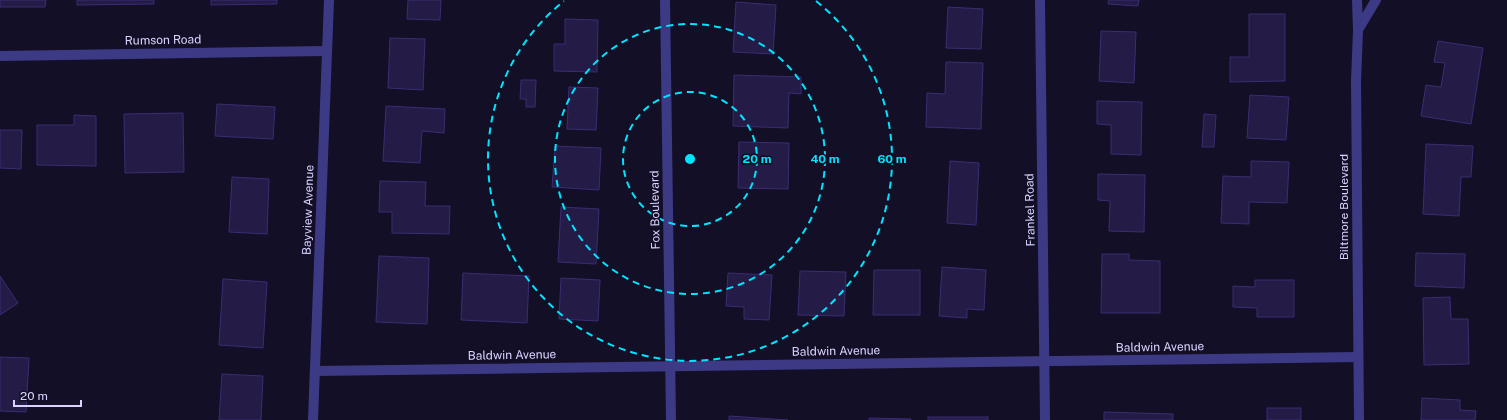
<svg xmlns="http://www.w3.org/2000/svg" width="1507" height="420" font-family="'Public Sans',sans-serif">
  <rect width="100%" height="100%" fill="#130f26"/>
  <g fill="#241b47" stroke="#3b2d73">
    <path d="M0 0H46L45 7H0Z"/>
    <path d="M77 0H154V4L77 5Z"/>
    <path d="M211 0H277V4L211 5Z"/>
    <path d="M408 0H441L440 20 407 19Z"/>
    <path d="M1109 0H1139L1138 6 1108 4Z"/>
    <path d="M736 2 776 5 773 54 733 52Z"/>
    <path d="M948 7 983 9 981 49 946 48Z"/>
    <path d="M1249 14H1285V81L1230 82V57H1249Z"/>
    <path d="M565 19 598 20 597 72 554 71V44H565Z"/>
    <path d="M1101 31 1136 32 1134 83 1099 81Z"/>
    <path d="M390 38 425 39 423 90 388 88Z"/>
    <path d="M1438 41 1483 48 1471 124 1421 116 1426 85 1441 87 1445 63 1434 62Z"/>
    <path d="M946 62 983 63 981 129 926 127 927 93 945 94Z"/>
    <path d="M734 75 801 77V94L789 93 788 128 733 126Z"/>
    <path d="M521 80H536L535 107H526V99H520Z"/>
    <path d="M569 87 598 88 596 130 567 129Z"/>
    <path d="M1250 95 1289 97 1286 140 1247 138Z"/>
    <path d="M1097 101 1142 102 1141 155 1111 154V125L1097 124Z"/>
    <path d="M217 104 275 107 273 139 215 136Z"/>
    <path d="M386 106 445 109 444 133 422 131 420 163 383 161Z"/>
    <path d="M183 113 184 172 125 173 124 114Z"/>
    <path d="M1204 114 1216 115 1214 147H1202Z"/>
    <path d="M74 115 96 116V166L37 165V125H74Z"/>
    <path d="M0 130H22L21 169 0 168Z"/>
    <path d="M739 142 789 143 788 189 738 188Z"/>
    <path d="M1426 144 1473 146 1471 177H1461L1459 216 1423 214Z"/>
    <path d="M555 146 601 148 599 190 552 187Z"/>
    <path d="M950 161 979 163 976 225 947 223Z"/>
    <path d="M1251 161 1289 162 1287 203 1249 202V224L1221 223 1223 176 1251 177Z"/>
    <path d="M1098 174 1145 175 1144 232 1109 231 1110 201 1098 200Z"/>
    <path d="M232 177 269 179 267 234 229 232Z"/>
    <path d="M380 181 426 182 425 206H450L449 234 392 233V212H379Z"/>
    <path d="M561 207 599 209 596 264 558 262Z"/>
    <path d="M1416 253 1465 254 1464 288 1415 286Z"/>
    <path d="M1102 254H1129V260L1160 261V313H1101Z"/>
    <path d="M379 256 429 258 427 324 376 322Z"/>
    <path d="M942 267 986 270 984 310 967 309V318L939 316Z"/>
    <path d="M874 270H920V315H873Z"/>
    <path d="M800 271 846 272 844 316 798 315Z"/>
    <path d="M463 273 529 276 527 323 461 320Z"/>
    <path d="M728 273 772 275 769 320 744 319V307L726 306Z"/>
    <path d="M0 276 18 303 0 315Z"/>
    <path d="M561 278 600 280 598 321 559 319Z"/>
    <path d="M223 279 267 282 263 348 219 345Z"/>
    <path d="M1255 280H1294V317H1257V308L1233 307V286L1255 287Z"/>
    <path d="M1450 297 1451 319H1468L1469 364 1424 365 1423 298Z"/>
    <path d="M0 357 29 358 26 412 0 411Z"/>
    <path d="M222 374 263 376 261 420H219Z"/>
    <path d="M1422 398 1460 400V410L1476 411 1475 420H1421Z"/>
    <rect x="1267" y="408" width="34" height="12"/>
    <path d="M1104 412 1173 414V420H1104Z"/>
    <path d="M729 416 788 420H729Z"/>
    <rect x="928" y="417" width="60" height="3"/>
    <path d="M869 418 911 419V420H869Z"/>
  </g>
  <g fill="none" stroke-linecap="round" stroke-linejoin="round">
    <g stroke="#3d3a85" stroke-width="10">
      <path d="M665 0 671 420"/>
      <path d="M1040 0 1045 420"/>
      <path d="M1357 0 1358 30"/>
      <path d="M0 56 327 51"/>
      <path d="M315 371 1358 357"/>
      <path d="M313 420 329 0"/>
      <path d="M1359 420 1356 81 1358 30 1376 0"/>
    </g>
  </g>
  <g fill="none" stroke="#00e5ff" stroke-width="2" stroke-dasharray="7 5">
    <circle cx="690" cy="159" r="67"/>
    <circle cx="690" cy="159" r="135"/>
    <path d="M816 1A202 202 0 1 1 564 1"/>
  </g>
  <g text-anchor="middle" stroke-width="3.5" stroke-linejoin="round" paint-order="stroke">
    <g font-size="12" fill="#d9d4ff" stroke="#130f26">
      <text transform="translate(163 40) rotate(-1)" y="4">Rumson Road</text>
      <text transform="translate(1344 207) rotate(-90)" y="4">Biltmore Boulevard</text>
      <text transform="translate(308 210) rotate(-88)" y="4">Bayview Avenue</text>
      <text transform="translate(655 210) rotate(-91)" y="4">Fox Boulevard</text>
      <text transform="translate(1030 210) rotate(-91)" y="4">Frankel Road</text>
      <text transform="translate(1160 347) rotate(-1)" y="4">Baldwin Avenue</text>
      <text transform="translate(836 351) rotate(-1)" y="4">Baldwin Avenue</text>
      <text transform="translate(512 355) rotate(-1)" y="4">Baldwin Avenue</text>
    </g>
  </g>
  <circle cx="690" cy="159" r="6" fill="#00e5ff" stroke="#130f26" stroke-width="2"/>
  <g font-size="12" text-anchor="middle" font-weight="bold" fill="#00e5ff" stroke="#130f26" stroke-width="3.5" stroke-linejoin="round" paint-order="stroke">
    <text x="757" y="163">20 m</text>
    <text x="825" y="163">40 m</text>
    <text x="892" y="163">60 m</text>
  </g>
  <path d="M14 400v6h67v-6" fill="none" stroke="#d9d4ff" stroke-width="2"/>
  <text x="20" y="400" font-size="12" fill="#d9d4ff" stroke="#130f26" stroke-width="3" paint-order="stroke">20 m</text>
</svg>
